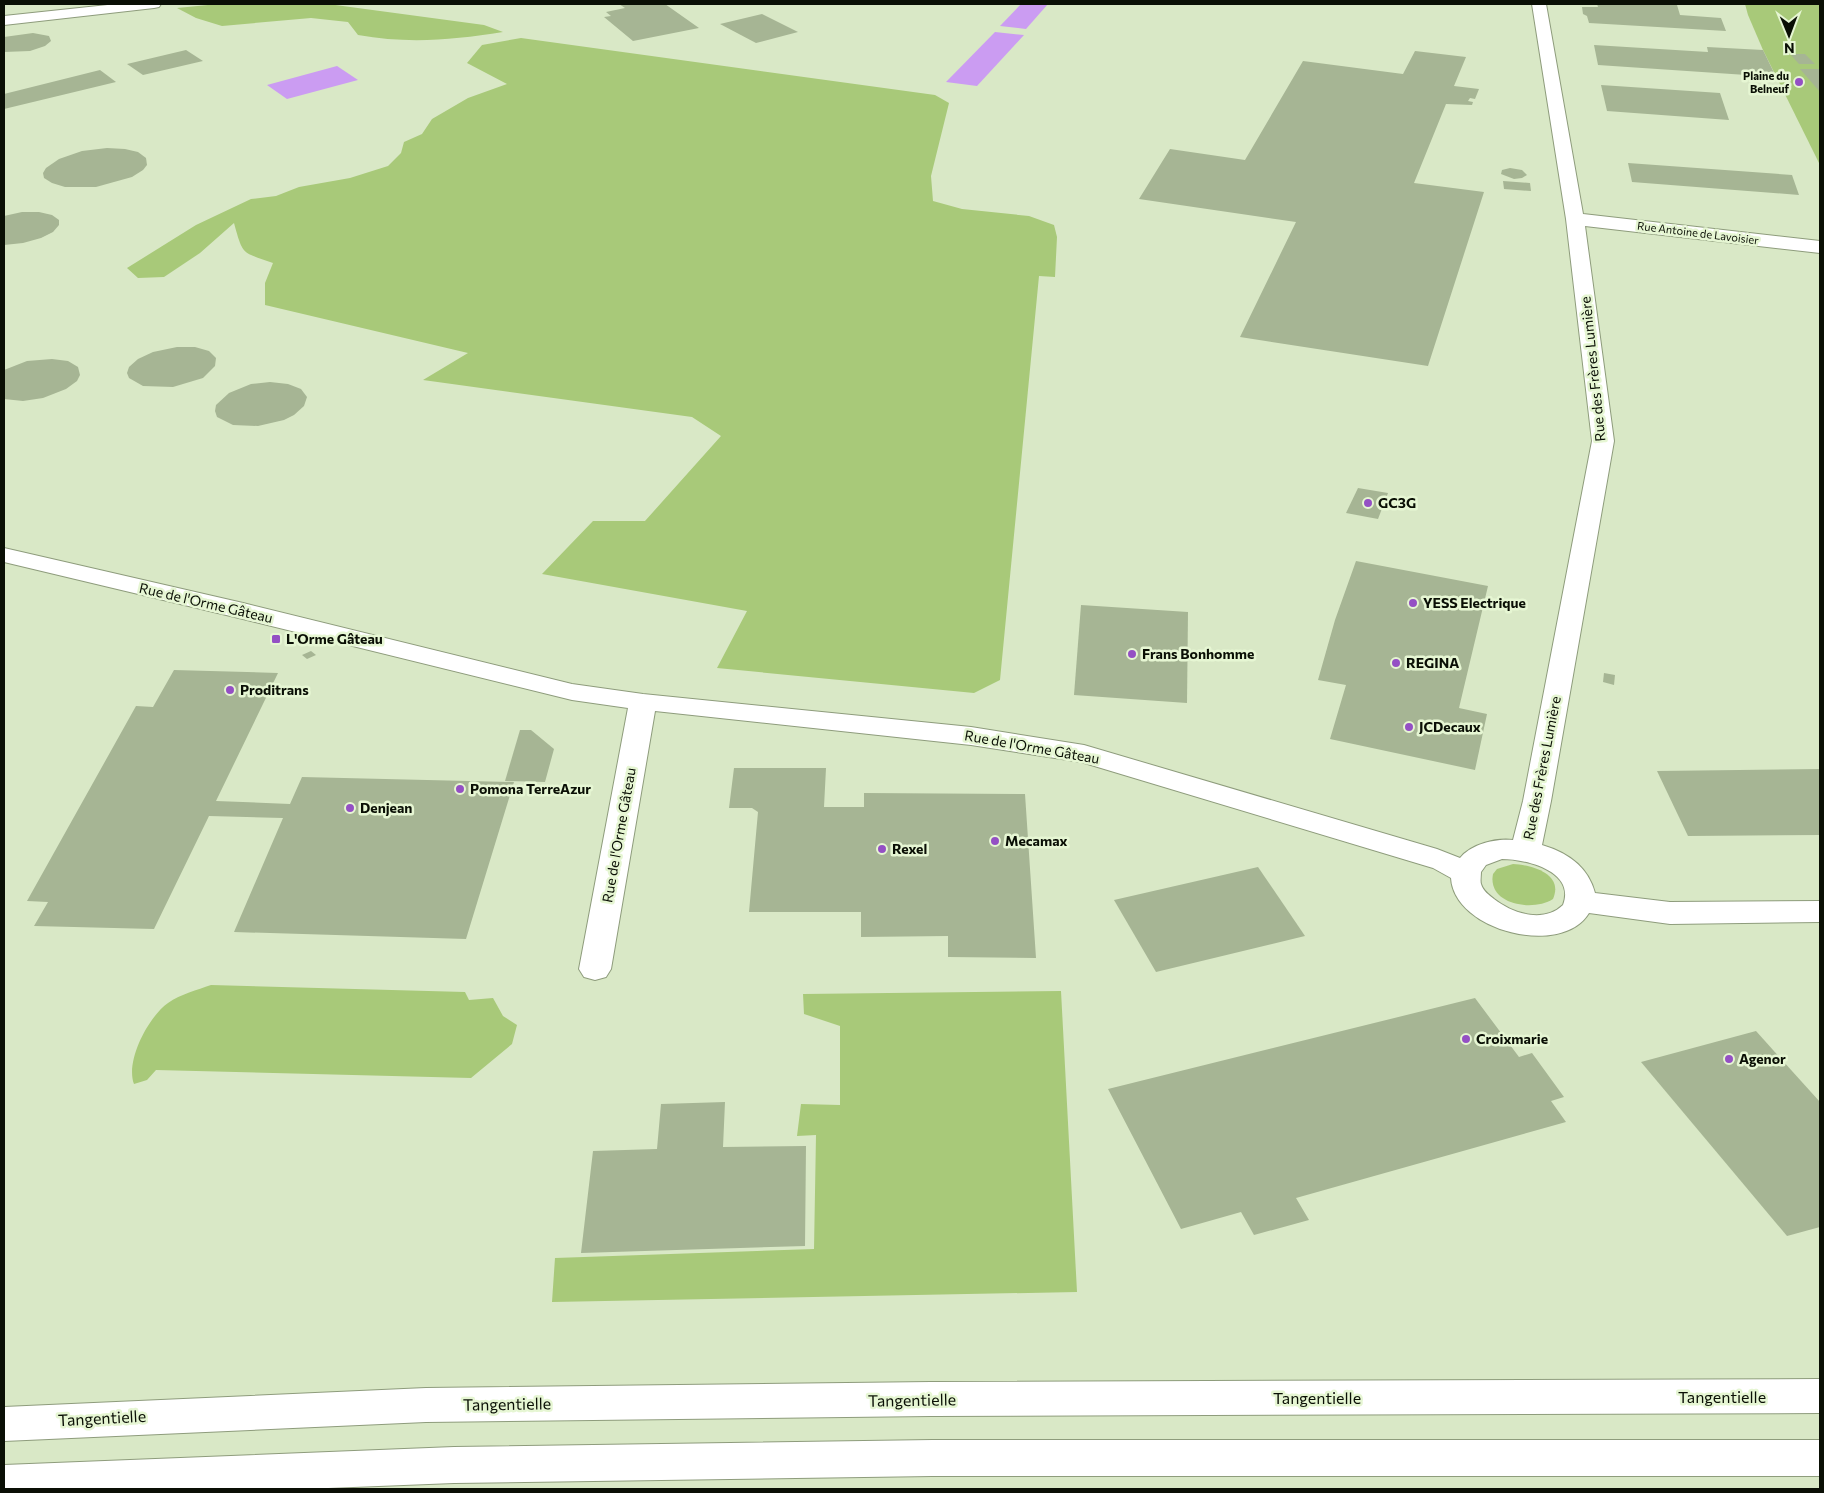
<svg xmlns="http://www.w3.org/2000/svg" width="1824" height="1493" font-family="Commissioner,sans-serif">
  <rect width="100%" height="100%" fill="#d9e8c6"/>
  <g fill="#a8c979">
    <path d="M218 4H328L484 25 503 32C453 40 408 44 358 35L348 22 311 18 222 26 196 18 177 8Z"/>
    <path d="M1745 4H1820V165L1763 50 1748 15Z"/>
    <path d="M521 38 935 95 949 103 931 176 933 201 962 209 1029 216 1054 225 1057 237 1055 277 1039 276 1000 680 974 693 717 668 747 611 542 574 593 521H645L721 436 692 417 423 380 468 353 265 305V283L273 263C242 252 243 256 234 223L200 253 164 277 138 278 127 268 196 225 251 199 276 196 299 187 350 178 388 166 401 153 404 142 422 134 432 119 468 98 507 84 467 63 482 45Z"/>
    <path d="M1513 864C1532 865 1564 874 1553 899 1533 912 1487 905 1493 874L1497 869Z"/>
    <path d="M211 985 465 992 469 1000 493 998 503 1016 517 1025 512 1044 471 1078 156 1070 147 1080 134 1084C125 1061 149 1016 168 1003 181 994 197 990 211 985Z"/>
    <path d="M1061 991 1077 1292 552 1302 555 1258 814 1249 816 1135 797 1136 801 1104 840 1105V1026L804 1014 803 994Z"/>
  </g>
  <g fill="#cb9cf2">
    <path d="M1021 4H1048L1026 29 1000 26Z"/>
    <path d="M995 32 1024 35 977 86 946 82Z"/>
    <path d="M337 66 358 80 287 99 267 85Z"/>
  </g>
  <g fill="#a6b594">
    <path d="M619 4H665L699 28 633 41 604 17 611 16 606 12 625 8Z"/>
    <path d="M1597 4 1677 5 1680 15 1721 18 1726 31 1589 23 1587 16 1583 14 1582 7H1598Z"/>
    <path d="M762 14 798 32 756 43 720 24Z"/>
    <path d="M33 33 49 36 51 41 45 46 30 51 4 52V37Z"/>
    <path d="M1594 45 1708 52 1707 47 1763 50 1776 77 1598 65Z"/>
    <path d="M186 50 203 61 143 75 127 64Z"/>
    <path d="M1415 51 1466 57 1454 86 1479 89 1475 99 1470 98 1468 101 1473 102 1472 105 1446 104 1414 183 1484 192 1428 366 1240 337 1296 222 1139 199 1170 149 1245 160 1303 61 1403 74Z"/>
    <path d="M1790 54H1805L1815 64H1799Z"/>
    <path d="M1800 69H1820V92Z"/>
    <path d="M100 70 116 82 4 109V94Z"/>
    <path d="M1601 85 1720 93 1729 120 1607 111Z"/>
    <path d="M107 148 125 149 138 152 146 158 147 165 143 170 132 177 96 187H65L52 183 44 178 43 173 46 168 59 159 82 151Z"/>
    <path d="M1628 163 1792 175 1799 195 1632 182Z"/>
    <path d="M1510 168 1522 170 1527 175 1522 178 1514 179 1501 174 1502 170Z"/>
    <path d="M1503 181 1530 183 1531 191 1504 189Z"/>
    <path d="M22 212H39L52 215 59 220V225L53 232 41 238 23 243 4 245V216Z"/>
    <path d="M177 347H195L209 351 216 358 215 366 203 378 173 387 143 386 129 378 127 373 129 367 138 359 153 352Z"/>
    <path d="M52 359 68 361 78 367 80 375 77 381 66 389 43 398 23 401 4 399V370L27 361Z"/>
    <path d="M270 382 288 384 301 389 307 397 304 406 294 415 284 420 258 426 233 425 217 417 215 411 216 405 229 393 251 384Z"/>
    <path d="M1358 488 1388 493 1378 519 1346 513Z"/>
    <path d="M1356 561 1488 586 1459 708 1487 714 1475 770 1330 739 1346 685 1318 680 1335 620Z"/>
    <path d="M1081 605 1188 612 1187 703 1074 695Z"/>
    <path d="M311 651 316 655 307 659 302 655Z"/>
    <path d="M174 670 278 673 216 801 290 804 302 777 514 782 466 939 234 932 283 818 209 816 154 929 34 926 48 902 27 901 136 706 153 707Z"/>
    <path d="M1604 673 1615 675 1614 685 1603 682Z"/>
    <path d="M520 730H531L554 749 545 782 505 781Z"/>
    <path d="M734 768H826L824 807H864V793L1025 794 1036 958 948 957V936L861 937V912H749L758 812 752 808H729Z"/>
    <path d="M1820 769V835L1688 836 1657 771Z"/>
    <path d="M1258 867 1305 936 1156 972 1114 900Z"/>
    <path d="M1475 998 1519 1057 1532 1053 1564 1097 1551 1101 1566 1122 1296 1198 1309 1220 1254 1235 1241 1212 1181 1229 1108 1089Z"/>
    <path d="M1756 1031 1820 1102V1227L1787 1236 1641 1062Z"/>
    <path d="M725 1102 723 1147 806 1146 805 1246 581 1253 593 1151 657 1149 661 1104Z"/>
  </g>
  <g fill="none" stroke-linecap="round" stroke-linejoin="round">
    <g stroke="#8e9c7c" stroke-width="2">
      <path id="street" d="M1532 4H1546L1583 214 1820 241V253L1585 226 1614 441 1551 801 1542 845C1566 852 1588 866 1595 893L1670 902 1820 901V922L1670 924 1589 913C1562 958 1454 931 1451 878L1433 868 1081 762 971 745 655 711 611 969 606 977 595 980 584 977 579 969 628 708 572 700 243 619 4 562V548L243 603 572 684 643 694 971 727 1084 745 1437 849 1460 858C1471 844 1496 838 1513 840L1523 801 1592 441 1566 219ZM1502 859C1526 859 1576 871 1563 905 1543 924 1512 913 1494 899 1489 895 1483 891 1481 884 1480 881 1481 876 1481 872L1486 865Z"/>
    </g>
    <g stroke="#8e9c7c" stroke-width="2">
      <path id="secondary" d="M117 4H161L159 7 154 8 4 25V16Z"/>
    </g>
    <g stroke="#8e9c7c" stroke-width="2">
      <g id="highway">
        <path d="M1820 1379V1413L931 1416 426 1422 4 1441V1407L426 1388 931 1382Z"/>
        <path d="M932 1440H1820V1476H932L454 1483 303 1489H4V1465L454 1447Z"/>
      </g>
    </g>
    <use href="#street" fill="#fff" fill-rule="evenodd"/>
    <use href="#secondary" fill="#fff" fill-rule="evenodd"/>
    <use href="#highway" fill="#fff" fill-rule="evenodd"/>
  </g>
  <g fill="#9450c4" stroke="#e6f6d3" stroke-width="2">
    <circle cx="1799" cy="82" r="5"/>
    <circle cx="1368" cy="503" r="5"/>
    <circle cx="1413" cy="603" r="5"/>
    <rect x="271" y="634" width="10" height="10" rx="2.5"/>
    <circle cx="1132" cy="654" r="5"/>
    <circle cx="1396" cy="663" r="5"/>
    <circle cx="230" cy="690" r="5"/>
    <circle cx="1409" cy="727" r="5"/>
    <circle cx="460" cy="789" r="5"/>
    <circle cx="350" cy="808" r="5"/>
    <circle cx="995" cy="841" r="5"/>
    <circle cx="882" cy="849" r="5"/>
    <circle cx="1466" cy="1039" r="5"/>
    <circle cx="1729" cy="1059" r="5"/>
  </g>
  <g text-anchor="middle" stroke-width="5" stroke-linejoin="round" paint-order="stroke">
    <g font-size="11" font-weight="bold" fill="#0a0f05" stroke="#e6f6d3" text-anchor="end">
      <text x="1789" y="80">Plaine du<tspan x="1789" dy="13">Belneuf</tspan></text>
    </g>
    <g font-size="11" fill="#0a0f05" stroke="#e6f6d3">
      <text transform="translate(1698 233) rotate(7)" y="4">Rue Antoine de Lavoisier</text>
    </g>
    <g font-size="14" fill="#0a0f05" stroke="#e6f6d3">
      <text transform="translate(1593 369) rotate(-96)" y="5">Rue des Frères Lumière</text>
      <text transform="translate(206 603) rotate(13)" y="5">Rue de l'Orme Gâteau</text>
      <text transform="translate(1032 747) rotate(10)" y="5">Rue de l'Orme Gâteau</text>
      <text transform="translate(1542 768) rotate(-79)" y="5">Rue des Frères Lumière</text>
      <text transform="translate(619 835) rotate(-80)" y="5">Rue de l'Orme Gâteau</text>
    </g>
    <g font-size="14" font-weight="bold" fill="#0a0f05" stroke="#e6f6d3" text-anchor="start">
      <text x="1378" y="508">GC3G</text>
      <text x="1423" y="608">YESS Electrique</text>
      <text x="286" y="644">L'Orme Gâteau</text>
      <text x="1142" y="659">Frans Bonhomme</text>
      <text x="1406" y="668">REGINA</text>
      <text x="240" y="695">Proditrans</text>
      <text x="1419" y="732">JCDecaux</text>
      <text x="470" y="794">Pomona TerreAzur</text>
      <text x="360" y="813">Denjean</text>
      <text x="1005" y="846">Mecamax</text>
      <text x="892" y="854">Rexel</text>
      <text x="1476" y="1044">Croixmarie</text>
      <text x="1739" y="1064">Agenor</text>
    </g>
    <g font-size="16" fill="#0a0f05" stroke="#e6f6d3">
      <text x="1722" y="1403">Tangentielle</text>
      <text x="1317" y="1404">Tangentielle</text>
      <text transform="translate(912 1400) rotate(-1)" y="6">Tangentielle</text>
      <text transform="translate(507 1404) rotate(-1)" y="6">Tangentielle</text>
      <text transform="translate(102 1418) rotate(-3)" y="6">Tangentielle</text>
    </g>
  </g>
  <rect width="1824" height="1493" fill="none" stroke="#0a0f05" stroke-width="10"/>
  <g transform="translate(1789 35) rotate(179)" stroke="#e6f6d3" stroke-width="4" paint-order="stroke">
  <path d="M0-4L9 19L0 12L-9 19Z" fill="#0a0f05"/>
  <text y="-8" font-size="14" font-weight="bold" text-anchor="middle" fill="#0a0f05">N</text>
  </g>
</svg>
